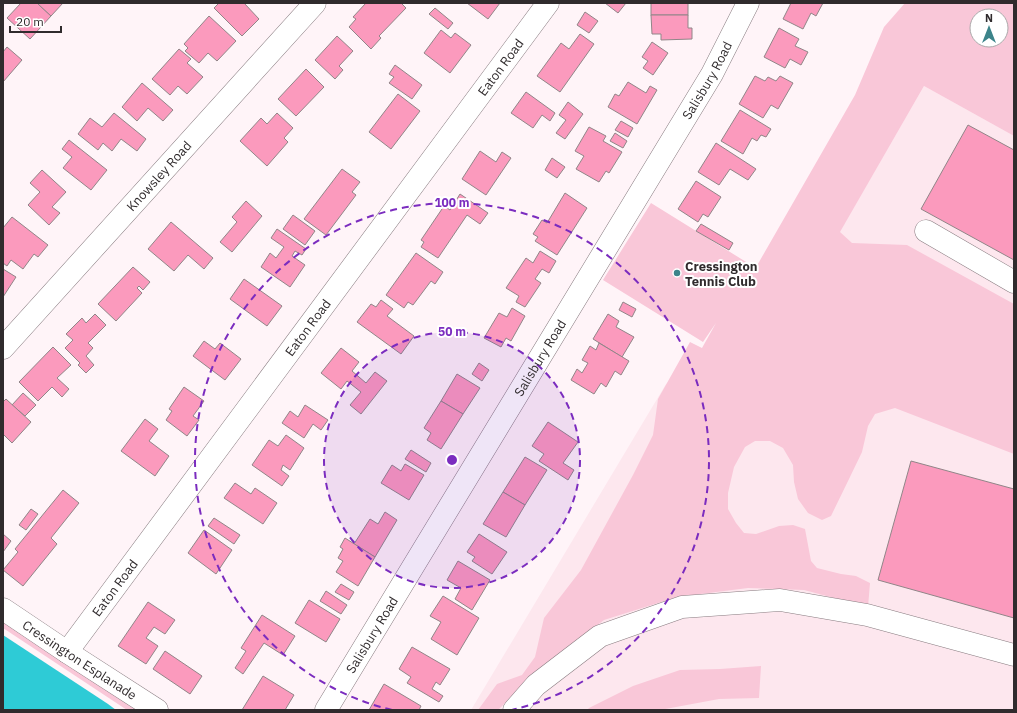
<svg xmlns="http://www.w3.org/2000/svg" width="1017" height="713" font-family="'IBM Plex Sans',sans-serif">
  <rect width="100%" height="100%" fill="#fff4f8"/>
  <path fill="#fde7ee" d="M924 86 1014 136V710H471L666 384 776 342Z"/>
  <g fill="#f9c7d8" fill-rule="evenodd">
    <path d="M905 3H1014V136L924 86 840 232 852 243 907 245 1014 304V454L895 408 875 414 868 426 862 452 849 479 831 516 822 520 808 513 798 499 794 482 793 465 783 448 770 441H755L745 447 734 467 728 493V509L736 523 744 533 756 534 779 526 793 525 805 529 811 561 817 568 841 574 856 576 870 583 868 607 804 590 748 588 677 597 604 620 539 670 498 710H478L497 684 522 675 535 657 544 618 581 570 633 475 653 435 658 399 690 342 702 348 716 323 703 342 603 280 651 203 751 265 749 268 755 269 855 95 884 27ZM977 16H1001V40H977Z"/>
    <path d="M3 615 145 710H127L3 628Z"/>
    <path d="M761 666 759 698 719 699 660 710H587L589 708 633 686 680 670 720 669Z"/>
  </g>
  <path fill="#2ecbd6" d="M3 635 108 704 116 710H3Z"/>
  <g fill="#fb9abd" stroke="#918588">
    <path d="M21 3H37L51 16 30 39 7 18Z"/>
    <path d="M37 3H63L51 16Z"/>
    <path d="M219 3H244L259 19 242 36 214 8Z"/>
    <path d="M366 3H401L406 8 379 36 381 38 371 49 349 27 356 19 353 17Z"/>
    <path d="M467 3H500L488 19Z"/>
    <path d="M605 3H626L618 13Z"/>
    <rect x="651" y="3" width="37" height="12"/>
    <path d="M791 3H823L816 16 811 13 803 29 783 19Z"/>
    <path d="M435 8 453 23 448 29 429 14Z"/>
    <path d="M585 12 598 21 589 33 577 25Z"/>
    <path d="M651 15H688V28H692V39L661 40V34H652Z"/>
    <path d="M209 16 236 41 217 61 208 53 199 63 185 51 188 48 184 44Z"/>
    <path d="M779 28 799 39 795 46 808 52 801 65 790 59 785 68 764 57Z"/>
    <path d="M441 30 451 38 455 33 471 45 450 73 424 53Z"/>
    <path d="M580 34 594 44 560 92 537 76 561 43 569 49Z"/>
    <path d="M337 36 353 51 339 66 343 70 335 79 315 60Z"/>
    <path d="M652 42 668 53 653 75 643 68 648 61 642 57Z"/>
    <path d="M7 47 22 60 3 82V52Z"/>
    <path d="M179 49 191 59 187 63 203 77 187 94 178 86 170 95 152 79Z"/>
    <path d="M395 65 422 85 412 99 389 83 394 77 389 74Z"/>
    <path d="M306 69 324 87 296 116 278 99Z"/>
    <path d="M755 76 765 81 768 77 776 81 780 76 793 83 778 109 771 105 763 118 739 104Z"/>
    <path d="M628 82 646 93 650 86 657 90 637 124 608 107 615 94 619 96Z"/>
    <path d="M142 83 173 110 163 121 148 108 137 121 122 107Z"/>
    <path d="M526 92 555 113 550 121 542 115 533 128 511 113Z"/>
    <path d="M398 94 420 111 391 149 369 132Z"/>
    <path d="M568 102 583 114 565 139 556 133 566 120 559 115Z"/>
    <path d="M740 110 771 129 766 137 761 135 757 141 752 138 743 154 721 141Z"/>
    <path d="M114 113 146 139 137 151 121 139 112 151 103 143 98 150 78 134 90 118 102 127Z"/>
    <path d="M277 113 293 128 284 138 288 142 267 166 240 141 261 118 267 124Z"/>
    <path d="M621 121 633 128 628 137 615 130Z"/>
    <path d="M968 125 1014 150V260L921 209Z"/>
    <path d="M589 127 606 136 603 141 622 152 609 173 606 171 599 182 576 169 584 156 575 151Z"/>
    <path d="M615 133 627 141 623 148 610 141Z"/>
    <path d="M69 140 107 170 91 190 63 168 72 157 62 149Z"/>
    <path d="M716 143 756 169 748 180 730 169 719 185 698 172Z"/>
    <path d="M480 151 496 162 502 152 511 158 486 195 462 179Z"/>
    <path d="M552 158 565 167 557 178 545 170Z"/>
    <path d="M342 169 360 182 352 192 356 195 326 235 304 219Z"/>
    <path d="M42 170 66 192 52 207 60 213 49 225 28 205 40 192 30 183Z"/>
    <path d="M696 181 721 197 708 217 703 214 698 222 678 209Z"/>
    <path d="M565 193 587 208 557 255 535 241 538 237 533 234 542 220 547 223Z"/>
    <path d="M460 194 488 213 480 224 467 215 438 258 421 247 424 242 421 240 444 206 450 210Z"/>
    <path d="M246 201 262 216 232 252 220 242 237 222 232 217Z"/>
    <path d="M293 215 315 231 305 245 283 229Z"/>
    <path d="M12 217 48 245 38 257 34 254 23 269 11 260 7 266 3 263V228Z"/>
    <path d="M171 222 213 258 204 269 188 255 174 271 148 249Z"/>
    <path d="M701 224 733 243 729 250 696 231Z"/>
    <path d="M277 229 306 249 302 255 295 251 292 256 305 265 290 287 261 267 270 253 276 258 284 247 271 238Z"/>
    <path d="M540 251 556 261 549 273 542 269 535 279 541 283 525 307 516 302 519 296 506 288 526 258 533 263Z"/>
    <path d="M416 253 443 272 435 284 431 281 413 305 408 302 404 308 386 295Z"/>
    <path d="M133 267 150 282 143 290 139 286 137 288 142 293 116 321 98 304Z"/>
    <path d="M3 269 16 277 3 297Z"/>
    <path d="M244 279 282 306 267 326 230 299Z"/>
    <path d="M381 300 393 309 387 316 414 336 401 354 357 322 371 304 376 307Z"/>
    <path d="M623 302 636 309 632 317 619 310Z"/>
    <path d="M512 308 525 316 511 341 506 338 501 347 484 338 499 313 507 317Z"/>
    <path d="M95 314 106 325 88 343 93 348 86 356 94 365 86 373 78 365 80 363 65 348 73 340 66 334 82 318 86 323Z"/>
    <path d="M608 314 619 321 616 327 634 337 622 357 593 339Z"/>
    <path d="M204 341 215 349 220 343 241 359 225 380 193 356Z"/>
    <path d="M599 343 629 361 621 375 615 371 606 387 601 383 594 394 571 380 577 369 582 373 588 363 582 360 590 346 596 350Z"/>
    <path d="M53 347 71 365 57 378 69 389 62 397 52 387 38 401 19 382Z"/>
    <path d="M341 348 359 362 352 371 366 383 375 372 387 381 361 414 350 405 361 392 347 381 341 389 321 373Z"/>
    <path d="M479 363 489 370 482 381 472 374Z"/>
    <path d="M457 374 480 388 463 414 441 401Z"/>
    <path d="M184 387 204 401 193 416 199 420 187 436 166 420 172 411 169 409Z"/>
    <path d="M23 393 36 405 25 416 12 405Z"/>
    <path d="M6 399 31 422 12 443 3 434V402Z"/>
    <path d="M441 401 463 414 441 449 427 440 431 433 424 428Z"/>
    <path d="M305 405 328 420 321 430 313 424 304 438 282 423 290 411 298 417Z"/>
    <path d="M145 419 158 429 149 441 169 456 155 476 121 451Z"/>
    <path d="M548 422 578 442 563 463 574 470 568 480 539 461 544 454 532 446Z"/>
    <path d="M286 435 304 448 290 470 283 465 281 470 289 476 282 486 252 465 269 440 278 446Z"/>
    <path d="M411 450 431 463 426 472 405 459Z"/>
    <path d="M525 457 547 470 525 505 503 492Z"/>
    <path d="M911 461 1014 489V618L878 580Z"/>
    <path d="M405 464 424 475 409 500 381 483 392 465 401 471Z"/>
    <path d="M235 483 251 494 255 488 277 503 263 524 224 498Z"/>
    <path d="M63 490 79 503 51 538 57 544 23 586 3 570 18 552 15 549Z"/>
    <path d="M503 492 525 505 506 537 483 524Z"/>
    <path d="M31 509 38 514 26 530 19 525Z"/>
    <path d="M385 512 397 520 375 557 354 544 370 519 378 524Z"/>
    <path d="M214 518 240 535 234 544 208 526Z"/>
    <path d="M204 530 232 550 216 574 188 553Z"/>
    <path d="M3 534 11 541 3 552Z"/>
    <path d="M479 534 507 552 492 574 472 561 475 557 467 552Z"/>
    <path d="M345 538 375 557 358 586 336 572 343 561 338 558 343 549 340 547Z"/>
    <path d="M458 561 490 580 472 610 455 599 461 588 447 580Z"/>
    <path d="M341 584 354 592 349 600 335 592Z"/>
    <path d="M326 591 347 605 341 614 320 601Z"/>
    <path d="M443 596 479 618 457 655 431 639 441 622 430 616Z"/>
    <path d="M309 600 340 619 326 642 295 623Z"/>
    <path d="M148 602 175 620 165 634 154 627 146 638 158 646 146 664 118 646Z"/>
    <path d="M262 615 295 636 283 655 264 643 243 674 235 668 246 651 241 648Z"/>
    <path d="M412 647 450 669 440 685 436 682 432 689 443 696 439 702 407 683 411 677 399 669Z"/>
    <path d="M165 651 202 676 190 694 153 669Z"/>
    <path d="M263 676 294 695 285 710H242Z"/>
    <path d="M384 684 421 706 419 710H369Z"/>
  </g>
  <g fill="none" stroke-linecap="round" stroke-linejoin="round">
    <g stroke="#887c80" stroke-width="23">
      <g id="minor">
        <path d="M926 231 1014 282"/>
        <path id="s1" d="M3 348 315 3"/>
        <path id="s2" d="M3 609 67 652 157 710"/>
        <path id="s3" d="M67 652 548 3"/>
        <path id="s4" d="M326 710 712 74 748 3"/>
        <path d="M514 710 536 685 600 636 682 607 780 600 867 615 1014 655"/>
      </g>
    </g>
    <use href="#minor" stroke="#fff" stroke-width="22"/>
  </g>
  <circle cx="452" cy="460" r="128" fill="#7b2cbf" fill-opacity=".12"/>
  <g fill="none" stroke="#7b2cbf" stroke-width="2" stroke-dasharray="7 5">
    <circle cx="452" cy="460" r="128"/>
    <path d="M392 710A257 257 0 1 1 512 710"/>
  </g>
  <circle fill="#3c848a" stroke="#fff" stroke-width="1.5" cx="677" cy="273" r="4"/>
  <g text-anchor="middle" stroke-width="4" stroke-linejoin="round" paint-order="stroke">
    <g font-size="13" fill="#302b2d" stroke="#fff">
      <text dy="5" stroke="none"><textPath href="#s3" startOffset="728">Eaton Road</textPath></text>
      <text dy="5" stroke="none"><textPath href="#s4" startOffset="736">Salisbury Road</textPath></text>
      <text dy="5" stroke="none"><textPath href="#s1" startOffset="232">Knowsley Road</textPath></text>
      <text dy="5" stroke="none"><textPath href="#s3" startOffset="404">Eaton Road</textPath></text>
      <text dy="5" stroke="none"><textPath href="#s4" startOffset="412">Salisbury Road</textPath></text>
      <text dy="5" stroke="none"><textPath href="#s3" startOffset="80">Eaton Road</textPath></text>
      <text dy="5" stroke="none"><textPath href="#s4" startOffset="88">Salisbury Road</textPath></text>
      <text dy="5" stroke="none"><textPath href="#s2" startOffset="92">Cressington Esplanade</textPath></text>
    </g>
    <g font-size="13" font-weight="bold" fill="#302b2d" stroke="#fff" text-anchor="start">
      <text x="685" y="271">Cressington<tspan x="685" dy="15">Tennis Club</tspan></text>
    </g>
  </g>
  <circle cx="452" cy="460" r="6" fill="#7b2cbf" stroke="#fff" stroke-width="2"/>
  <g font-size="12" text-anchor="middle" font-weight="bold" fill="#7b2cbf" stroke="#fff" stroke-width="4" stroke-linejoin="round" paint-order="stroke">
    <text x="452" y="207">100 m</text>
    <text x="452" y="336">50 m</text>
  </g>
  <rect width="1017" height="713" fill="none" stroke="#302b2d" stroke-width="8"/>
  <g transform="translate(989 28)"><circle r="19" fill="#ffffff" stroke="#acaaab"/>
  <path d="M0-3L7 15L0 10L-7 15Z" fill="#3c848a"/>
  <text y="-6" font-size="11" font-weight="bold" text-anchor="middle" fill="#302b2d">N</text>
  </g>
  <path d="M10 26v6h51v-6" fill="none" stroke="#302b2d" stroke-width="2"/>
  <text x="16" y="26" font-size="12" fill="#302b2d" stroke="#ffffff" stroke-width="3" paint-order="stroke">20 m</text>
</svg>
